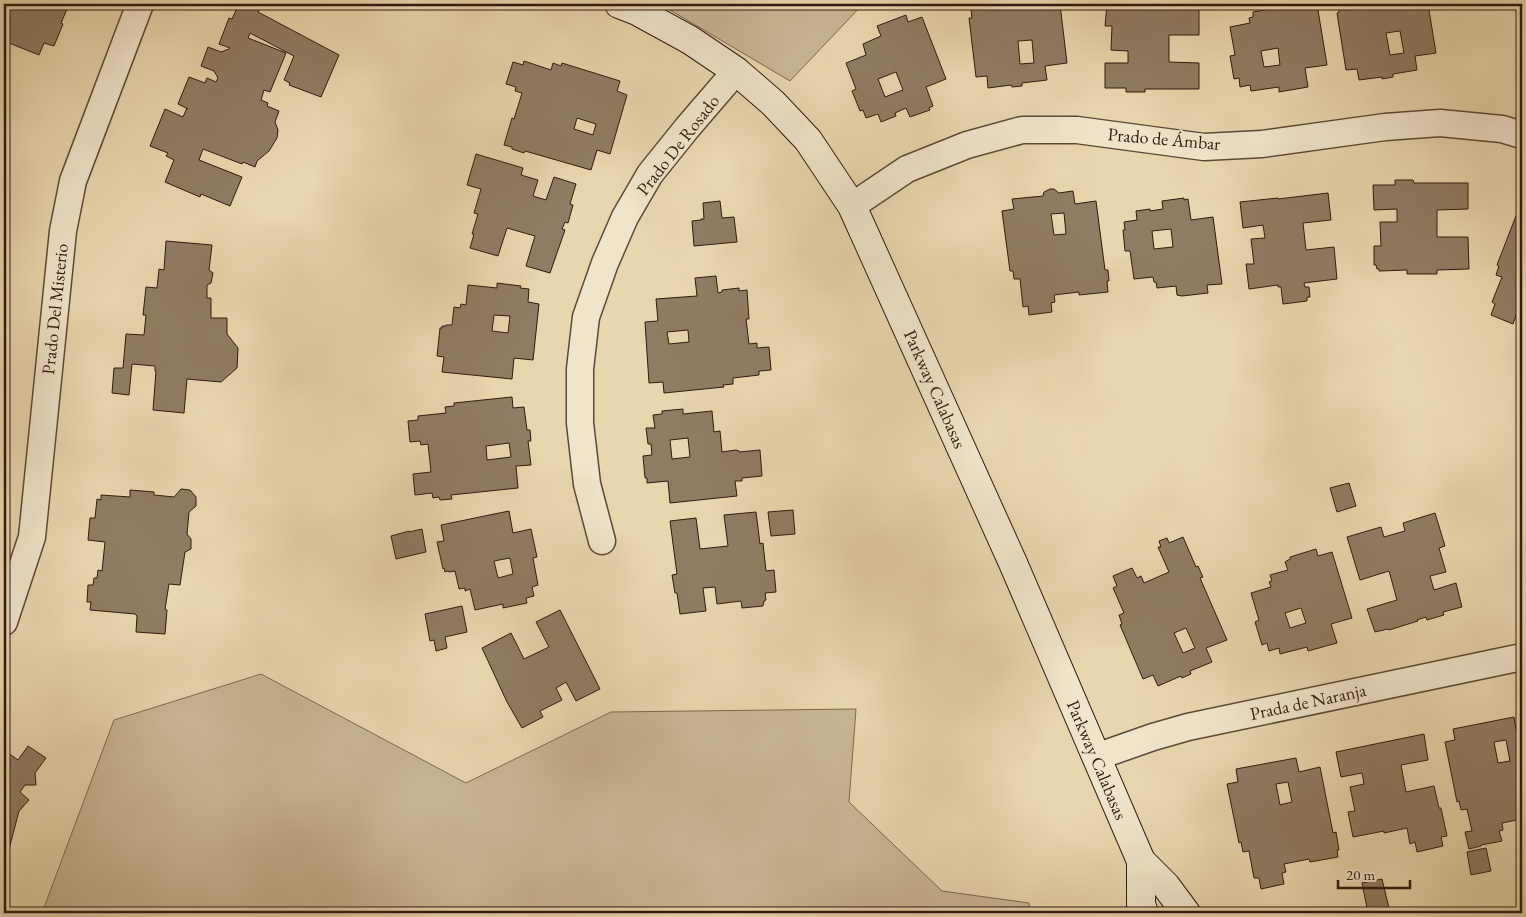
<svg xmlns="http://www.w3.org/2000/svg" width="1526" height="917" font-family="'EB Garamond',serif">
  <rect width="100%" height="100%" fill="#e8d6ae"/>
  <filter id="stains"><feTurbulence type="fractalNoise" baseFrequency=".004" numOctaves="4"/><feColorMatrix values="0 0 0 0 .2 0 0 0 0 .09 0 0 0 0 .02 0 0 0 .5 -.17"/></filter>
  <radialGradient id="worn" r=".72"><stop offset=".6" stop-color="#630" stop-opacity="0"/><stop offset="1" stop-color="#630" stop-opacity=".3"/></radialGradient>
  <g fill="#c8b693" stroke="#7b6851">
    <path d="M660 4H863L790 81Z"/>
    <path d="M261 674 466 783 611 712 856 709 849 802 942 891 1029 903 1030 913H42L114 720Z"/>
  </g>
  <g fill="#8f7c62" stroke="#2e1a0f" fill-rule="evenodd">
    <path d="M4 4H71L69 9H67L61 23 63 24 54 46 44 43 39 55 4 41Z"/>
    <path d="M239 4 259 10 258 12 339 55 321 97 289 85 290 83 284 80 294 56 250 33 248 38 286 53 270 92 264 90 261 100 268 103 267 106 279 111 275 122 278 130 277 138 269 151 257 161 255 167 243 162 242 164 203 149 199 160 242 177 230 206 201 194 200 197 165 182 174 160 166 156 168 153 150 146 165 109 183 117 187 108 188 109 178 104 189 77 205 83 207 78 216 82 218 78 214 71 201 66 208 47 221 52 229 49 230 48 219 44 229 18 232 19Z"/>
    <path d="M977 4H1060L1067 63 1045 66 1047 80 1022 83V86L1012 87 1011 85 988 88 987 76 976 77 969 18H972L971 9 977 8ZM1032 40 1034 63 1020 64 1018 41Z"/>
    <path d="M1107 4H1199V35H1169V62L1199 63V89H1145V92H1126V88H1105V63H1128V51L1111 50 1112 26H1105Z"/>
    <path d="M1268 4H1317L1327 65 1305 68 1308 87 1279 92V87L1251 91 1250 85 1240 87 1239 78 1234 79 1230 56 1235 55 1230 27 1250 23 1249 18 1253 17V12L1269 9ZM1278 48 1280 65 1264 67 1261 51Z"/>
    <path d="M1338 4H1428L1436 53 1415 56 1417 70 1393 74V77L1382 79V77L1359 80 1357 69 1346 70 1337 13 1339 12ZM1400 31 1404 53 1390 55 1386 33Z"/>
    <path d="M906 15 908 22 922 17 946 79 926 87 933 106 929 108 930 110 910 117 906 108 895 113 896 116 881 122 878 114 866 118 863 110 860 111 852 91 856 89 846 63 866 55 863 44 881 36 877 26ZM896 72 903 90 885 97 878 79Z"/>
    <path d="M524 61 551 70 553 63 561 66 562 63 620 81 617 91 627 95 610 154 597 150 591 170 525 151 524 153 512 149V147L504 145 512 118 514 119 522 93 515 91 516 87 506 84 513 62 523 65ZM577 118 596 124 593 135 574 129Z"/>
    <path d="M476 154 523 168 521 175 538 180 533 196 546 200 554 177 576 184 570 204 573 205 568 223 565 222 562 229 565 230 550 273 526 266 535 236 507 228 498 256 470 248 474 234H472L478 214 474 213 481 189 467 185Z"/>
    <path d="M1395 180H1413L1414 183H1468V209L1437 210V237H1468L1469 269 1437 270V274H1407V270L1379 271V269H1377L1376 265H1374V246H1381L1380 222H1397V209L1374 210 1373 185H1395Z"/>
    <path d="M1050 189H1054L1059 193 1073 191 1075 204 1096 201 1105 270H1108L1109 281H1107L1108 292 1079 295V292L1054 295 1055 302 1051 303 1052 312 1029 315 1028 306 1023 307 1020 279H1014L1013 271H1010L1002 211 1014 209 1012 199 1043 196 1044 192ZM1064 213 1066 234 1054 235 1051 214Z"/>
    <path d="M1328 193 1331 220 1303 223 1306 250 1334 247 1337 279 1304 283 1305 287H1309L1310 297H1307V301L1283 304 1281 287H1278V285L1249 289 1246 264H1254L1251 239 1265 238 1263 225 1243 228 1240 202 1278 198V199Z"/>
    <path d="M4 196 8 199 6 219 4 221Z"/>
    <path d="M1184 198V200L1188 199 1191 220 1213 217 1222 284 1207 285 1208 293 1182 296 1177 295 1176 286 1157 288 1156 282H1154L1153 277 1134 279 1130 251H1125L1123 230H1125L1124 222 1137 220 1136 211 1150 209V211L1163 209 1162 201ZM1171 229 1173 247 1154 249 1152 231Z"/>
    <path d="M720 201 722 218 734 217 737 242 694 246 692 221 701 220V219H704L703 203Z"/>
    <path d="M1519 208 1522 210V309L1520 314 1517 313 1513 324 1491 315 1495 304 1492 302 1502 277 1496 275 1499 266 1497 265Z"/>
    <path d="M166 241 212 245 209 270 213 273 211 283 207 285V298H211V318H227V334L238 348 237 368 221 382 187 379 184 413 153 410 156 371H155V366L132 364 129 395 112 393 114 368H123L126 334 144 335 146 315H143L146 287 157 288 159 269 164 270Z"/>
    <path d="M716 276 718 293 722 292V290L739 288V291L747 290 749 319H746L749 344 757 343V348L769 347 771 370 759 371V375L733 378V384L723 385 724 387 664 393 663 382 649 383 645 322 658 321 656 299 697 296 695 278ZM688 330 689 342 669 344 667 332Z"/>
    <path d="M497 283 521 286 520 288 529 289 528 302 539 304 533 360 514 358 512 379 442 372 444 357 437 356 440 328H442V326H446V325H452L454 307 460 308 461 304 466 305 468 285 497 288ZM494 315 510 316 508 333 492 331Z"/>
    <path d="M512 397 513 408 524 407 527 430H530L531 441H528L531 465 516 466 518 488 451 495 452 499 440 500 439 497 433 498 432 493 415 495 413 474 431 472 428 444 421 445 420 441 410 442 408 421 418 420V416L446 413 445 407 454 406V403ZM509 443 511 457 487 460 486 446Z"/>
    <path d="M683 409V414L712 411 714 432 720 431 722 452 736 450 739 451V452L760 450 762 476 742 478V481H735L737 496 670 503 668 481 647 483V478H645L643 456 652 455 651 444H648L646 428H655L653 415 662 414V411ZM688 438 690 457 672 459 670 440Z"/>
    <path d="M1349 483 1356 506 1337 512 1330 488Z"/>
    <path d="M181 489 190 490 196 497V506L189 512 187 534 191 539V549L185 552 180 585 169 584 165 609 167 610 165 634 136 632 137 616 135 614 90 610 91 602H87L88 585H93L94 578H97L98 570 102 571 105 542 88 540 90 518H95L97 499 101 500V495L130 497V490L154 492V495L174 497Z"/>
    <path d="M793 510 795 534 771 536 768 512Z"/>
    <path d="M509 511 513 533 531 529 537 557 533 558 538 585 532 587 534 596 526 598 527 603 503 608V604L475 610 470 589 465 591V588L459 589 455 571 449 572 448 571 445 572 444 568 443 569 437 542 444 541 441 525ZM510 558 513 574 498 578 494 561Z"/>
    <path d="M756 512 760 544 763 543 766 571 774 570 776 592 765 593 766 600 764 601 763 606 742 608 741 601 717 604 715 587 703 588 706 611 680 614 677 593H675L672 575 677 574 670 521 696 518 700 549 728 546 724 515Z"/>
    <path d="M1435 513 1445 546 1439 548 1446 572 1430 576 1434 590 1456 583 1462 607 1443 612 1444 615 1427 620 1426 617 1417 620 1418 621 1389 630 1388 629 1375 632 1367 609 1397 600 1389 571 1360 580 1347 537 1381 527 1384 537 1405 531 1403 523Z"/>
    <path d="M422 529 426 552 396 559 391 536 409 531V532Z"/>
    <path d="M1183 537 1196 567 1198 566 1203 577 1200 578 1227 640 1206 648 1212 662 1190 671 1191 674 1182 678 1181 676 1158 686 1153 675 1143 679 1120 625 1122 624 1119 615 1124 613 1113 588 1117 586 1113 576 1132 568 1137 578 1141 576 1144 583 1169 572 1158 547H1161L1159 541 1167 538 1169 543ZM1186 628 1195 648 1183 653 1174 633Z"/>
    <path d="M1316 549 1318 556 1332 552 1352 618 1331 624 1337 643 1308 651 1307 647 1280 654 1279 648 1269 651 1267 643 1262 645 1255 622 1259 620 1251 593 1271 587 1269 582 1272 581 1270 575 1288 570 1285 562 1290 559V557ZM1301 608 1306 623 1290 628 1285 613Z"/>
    <path d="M462 606 467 632 445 637 447 648 436 651 434 640 430 641 425 614Z"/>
    <path d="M560 610 600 689 576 701 566 682 556 688 562 700 540 711 543 717 522 728 507 702 482 648 511 633 524 659 549 647 536 622Z"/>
    <path d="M1514 717 1516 730 1522 729V819L1502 823 1503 830 1499 831 1502 841 1481 845V846L1469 849 1465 832 1472 831 1467 809 1461 810 1459 801 1457 802 1445 742 1455 740 1453 729ZM1506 740 1510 761 1498 763 1494 742Z"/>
    <path d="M1424 734 1428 760 1401 765 1406 792 1434 786 1439 808H1441L1447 836 1441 837 1443 846 1417 852 1415 842 1410 844 1407 828 1384 833V831L1353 837 1348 812 1355 811 1350 787 1364 784 1362 773 1341 777 1336 752Z"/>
    <path d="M28 746 46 758 35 773 36 785H25L20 792 29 800 19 811 8 853 4 859V750L18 760Z"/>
    <path d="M1296 758 1299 772 1320 767 1333 833 1336 832 1339 850H1337L1338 857 1310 862 1309 859 1284 864 1286 872 1282 873 1284 884 1261 889 1259 878H1254L1249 851 1243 852 1241 842 1239 843 1227 784 1238 782 1236 769ZM1288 782 1292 802 1280 805 1276 784Z"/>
    <path d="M1486 848 1491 871 1471 875 1467 852Z"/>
    <path d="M1382 879 1389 908 1368 913 1362 883Z"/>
  </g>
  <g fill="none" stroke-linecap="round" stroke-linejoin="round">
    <g stroke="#5c4937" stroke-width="29">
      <g id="street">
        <path d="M852 206 907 169 967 145 1022 130H1077L1204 147 1262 144 1385 127 1440 123 1502 129 1522 135"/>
        <path d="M602 541 587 484 580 423V369L586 317 605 263 625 217 650 174 687 128 736 71"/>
        <path d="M4 622 32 537 63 231 73 181 140 4"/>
        <path d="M1096 757 1153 737 1188 727 1522 657"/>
      </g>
    </g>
    <g stroke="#2e1a0f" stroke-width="30">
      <g id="secondary">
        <path d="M619 4 637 11 690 40 736 71 773 103 808 140 852 206 1013 563 1141 861 1166 886 1186 913"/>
        <path d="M1141 861V904L1144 913"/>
      </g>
    </g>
    <use href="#street" stroke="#f0e4ca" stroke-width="26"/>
    <use href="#secondary" stroke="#f0e4ca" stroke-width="28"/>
  </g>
  <g text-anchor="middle" stroke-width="4" stroke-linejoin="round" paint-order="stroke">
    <g font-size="18" fill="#2e1a0f" stroke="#f0e4ca">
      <text transform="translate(1164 139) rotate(5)" y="6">Prado de Ámbar</text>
      <text transform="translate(678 145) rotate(-52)" y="6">Prado De Rosado</text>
      <text transform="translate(55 309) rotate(-84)" y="6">Prado Del Misterio</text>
      <text transform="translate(935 389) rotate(66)" y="6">Parkway Calabasas</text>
      <text transform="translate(1308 702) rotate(-12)" y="6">Prada de Naranja</text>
      <text transform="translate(1097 760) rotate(67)" y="6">Parkway Calabasas</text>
    </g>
  </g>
  <rect width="1526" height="917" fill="none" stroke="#e8d6ae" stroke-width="20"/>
  <rect x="5" y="5" width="1516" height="907" fill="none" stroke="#2e1a0f" stroke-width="2.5"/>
  <rect x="10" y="10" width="1506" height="897" fill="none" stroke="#2e1a0f"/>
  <path d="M1338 880v8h72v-8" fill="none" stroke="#2e1a0f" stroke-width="2.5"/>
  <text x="1346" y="880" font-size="15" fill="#2e1a0f" stroke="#f0e4ca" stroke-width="4" paint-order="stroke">20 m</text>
  <rect width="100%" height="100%" filter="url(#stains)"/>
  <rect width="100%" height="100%" fill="url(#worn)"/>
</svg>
